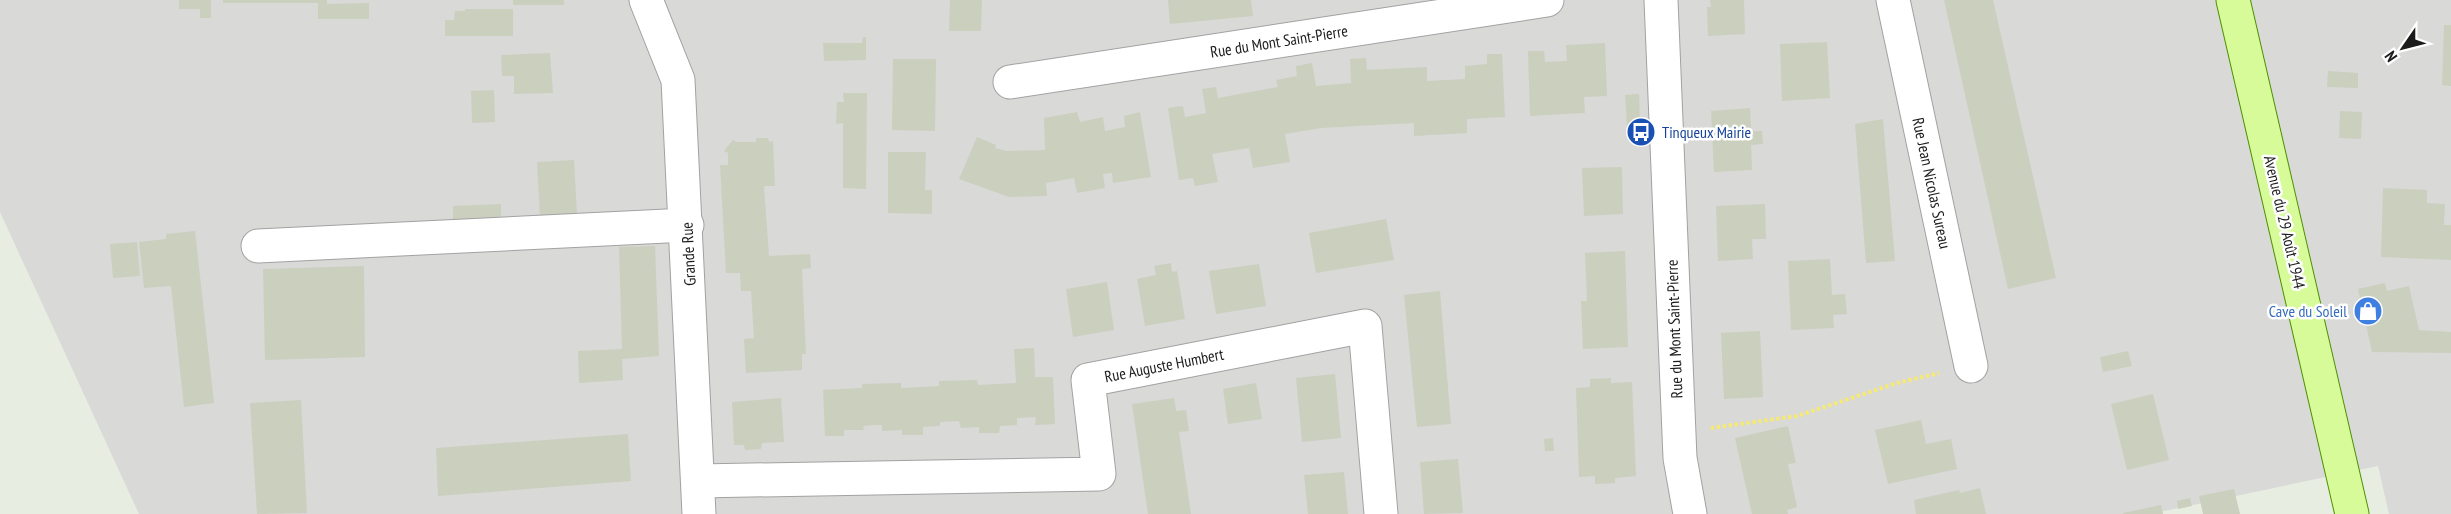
<svg xmlns="http://www.w3.org/2000/svg" width="2451" height="514" font-family="'PT Sans Narrow',sans-serif">
  <rect width="100%" height="100%" fill="#e7ede1"/>
  <path fill="#d9d9d8" d="M0 0H2451V514H2389L2378 466 2150 514H139L0 212Z"/>
  <g fill="#cbcfbe">
    <path d="M179 0H211V18H200V9H179Z"/>
    <path d="M223 0H327V4L369 3V19H318V3H223Z"/>
    <rect x="513" y="0" width="51" height="5"/>
    <path d="M950 0H982L981 31H949Z"/>
    <path d="M1168 0H1251L1253 16 1170 24Z"/>
    <path d="M1710 0H1744L1745 34 1708 36 1707 7H1711Z"/>
    <path d="M1944 0H1993L2056 278 2008 289Z"/>
    <path d="M465 9H513V36H445V20H454L455 11H465Z"/>
    <path d="M2444 25H2451V86L2442 85Z"/>
    <path d="M863 37H866V60L824 61 823 43H862Z"/>
    <path d="M1827 42 1830 98 1782 101 1780 44Z"/>
    <path d="M1605 43 1607 96 1584 97 1585 113 1530 116 1528 51H1544L1545 62 1567 61 1566 45Z"/>
    <path d="M550 53 553 93 514 94V76H502L501 55Z"/>
    <path d="M1487 54H1502L1505 117 1467 119V133L1414 136V123L1321 128 1285 134 1290 162 1253 168 1249 148 1212 154 1218 182 1195 186 1193 178 1179 180 1168 108 1183 106 1185 117 1206 113 1202 89 1216 87 1218 98 1278 87 1276 80 1297 76 1296 66 1312 63 1316 86 1351 83 1350 59 1366 58 1367 70 1427 67V81L1465 79V66L1487 64Z"/>
    <path d="M893 59H936L935 131 892 130Z"/>
    <path d="M2328 71 2358 73V88L2327 87Z"/>
    <path d="M494 90 495 122 472 123 471 91Z"/>
    <path d="M843 93H867L866 189 843 188V123L836 124 837 102H844Z"/>
    <path d="M1639 94 1640 125H1627L1625 95Z"/>
    <path d="M1750 108 1751 131H1762L1763 144 1751 145 1752 170 1714 172 1711 111Z"/>
    <path d="M2340 111 2362 112 2361 139 2339 138Z"/>
    <path d="M1077 112 1080 122 1103 117 1105 131 1125 127 1124 116 1140 112 1151 177 1113 183 1112 173 1103 174 1105 188 1077 193 1074 178 1046 183 1047 196 1009 197 959 179 977 137 996 145 995 148 1007 151 1045 150 1044 118Z"/>
    <path d="M1883 119 1895 261 1866 263 1855 124Z"/>
    <path d="M756 138H768L769 142 773 141 775 186H764L769 256 810 254 811 268 802 269 806 354H802V370L746 373 744 339 754 338 751 291H741L740 273H726L720 165H728V153L724 151 733 140 736 142H756Z"/>
    <path d="M888 152H926L925 190H932V214L888 213Z"/>
    <path d="M574 160 577 215 540 217 537 162Z"/>
    <path d="M1622 167 1623 214 1584 216 1582 168Z"/>
    <path d="M2383 188 2427 190V203L2445 204 2444 225H2451V260L2381 257Z"/>
    <path d="M501 204V227L453 228V206Z"/>
    <path d="M1765 204 1766 239H1752L1753 259 1718 261 1716 206Z"/>
    <path d="M1386 219 1394 260 1316 273 1309 233Z"/>
    <path d="M195 231 214 403 184 407 171 286 144 288 139 242 166 239V234Z"/>
    <path d="M137 242 140 276 113 278 110 244Z"/>
    <path d="M655 246 659 356 622 359 623 380 579 383 578 351 622 349 619 247Z"/>
    <path d="M1625 251 1628 347 1583 349 1581 301H1587L1585 253Z"/>
    <path d="M1830 259 1832 295 1845 294 1847 314 1833 315 1834 328 1791 330 1788 261Z"/>
    <path d="M1171 263 1172 272 1177 271 1185 319 1145 326 1137 279 1156 275 1154 266Z"/>
    <path d="M1259 264 1266 306 1216 314 1209 271Z"/>
    <path d="M364 266 365 357 265 360 263 269Z"/>
    <path d="M1107 282 1114 330 1073 337 1066 289Z"/>
    <path d="M2385 283 2387 291 2409 286 2419 330 2451 332V353L2372 352 2358 289Z"/>
    <path d="M1440 291 1451 424 1417 427 1404 295Z"/>
    <path d="M1760 331 1763 397 1724 399 1721 333Z"/>
    <path d="M1034 348 1035 377H1053L1055 424 1035 425 1036 417 1017 418V425L1000 426 999 433H979V427L961 428 959 421 940 422V426L923 427V435H902V430L882 431V425H875L863 426 864 430H844V436H825L823 390 862 388V384L901 383V388L939 386V381L977 380 978 385 1016 383 1014 349Z"/>
    <path d="M2128 351 2132 366 2103 372 2100 357Z"/>
    <path d="M1335 374 1341 438 1302 442 1296 378Z"/>
    <path d="M1611 378V383L1632 382 1636 476 1615 478V483L1595 484V476L1579 477 1576 388 1590 387V379Z"/>
    <path d="M1256 383 1262 419 1228 424 1223 389Z"/>
    <path d="M2153 394 2169 460 2127 470 2111 404Z"/>
    <path d="M781 398 784 442 762 443 761 449 745 450 744 445H734L732 402Z"/>
    <path d="M1174 398 1176 411 1186 410 1189 431 1179 432 1191 514H1148L1132 404Z"/>
    <path d="M301 400 307 513 257 514 250 403Z"/>
    <path d="M1921 420 1926 444 1951 439 1957 469 1888 484 1875 430Z"/>
    <path d="M1788 426 1796 463 1788 464 1797 507 1787 510 1788 514H1752L1735 438Z"/>
    <path d="M628 434 631 481 438 496 436 448Z"/>
    <path d="M1553 438 1554 451H1545L1544 439Z"/>
    <path d="M1458 459 1463 513 1424 514 1420 462Z"/>
    <path d="M1344 472 1348 514H1308L1304 475Z"/>
    <path d="M1980 488 1986 514H1916L1914 500 1959 490 1960 493Z"/>
    <path d="M2234 489 2240 514H2203L2199 496Z"/>
    <path d="M2190 498 2192 506 2178 509 2177 501Z"/>
    <path d="M2161 505 2163 514H2123V513Z"/>
  </g>
  <g fill="none" stroke-linecap="round" stroke-linejoin="round">
    <g stroke="#a2a2a2" stroke-width="35">
      <g id="minor">
        <path d="M646 0 678 80 699 514"/>
        <path d="M1661 0 1680 458 1690 514"/>
        <path d="M1893 0 1971 366"/>
        <path d="M1010 82 1547 0"/>
        <path d="M258 246 687 225"/>
        <path d="M698 481 1099 474 1088 380 1365 326 1381 514"/>
      </g>
    </g>
    <g stroke="#4d9102" stroke-width="35">
      <path id="major" d="M2233 0 2352 514"/>
    </g>
    <path stroke="#f8eb67" stroke-width="4" stroke-dasharray="3 3" stroke-linecap="butt" d="M1711 428 1797 416 1897 383 1939 373"/>
    <use href="#minor" stroke="#fff" stroke-width="33"/>
    <use href="#major" stroke="#d6fb98" stroke-width="33"/>
  </g>
  <defs>
    <g id="bus-disc" transform="scale(1.5)"><circle r="9.5" fill="#1a4fb4" stroke="#fff"/><path d="M-5-6H5V4H4V6H2V4H-2V6H-4V4H-5ZM-3.5-4V0h7V-4ZM-3.5 1.2v1.5H-2V1.2ZM2 1.2v1.5H3.5V1.2Z" fill="#fff"/></g>
    <g id="shop-disc" transform="scale(1.5)"><circle r="9.5" fill="#3f7fe0" stroke="#fff"/><path d="M-5-2.5h2.3a2.7 3.5 0 0 1 5.4 0H5L5.5 6h-11ZM-1.5-2.5h3a1.5 2.3 0 0 0-3 0Z" fill="#fff"/></g>
  </defs>
  <g fill-rule="evenodd">
    <use href="#bus-disc" x="1641" y="132"/>
    <use href="#shop-disc" x="2368" y="311"/>
  </g>
  <g text-anchor="middle" stroke-width="5" stroke-linejoin="round" paint-order="stroke">
    <g font-size="16" fill="#1b1b1b" stroke="#fff">
      <text transform="translate(1279 41) rotate(-9)" y="6">Rue du Mont Saint-Pierre</text>
      <text transform="translate(1932 183) rotate(78)" y="6">Rue Jean Nicolas Sureau</text>
      <text transform="translate(2285 222) rotate(77)" y="6">Avenue du 29 Août 1944</text>
      <text transform="translate(688 254) rotate(-93)" y="6">Grande Rue</text>
      <text transform="translate(1674 329) rotate(-92)" y="6">Rue du Mont Saint-Pierre</text>
      <text transform="translate(1164 365) rotate(-11)" y="6">Rue Auguste Humbert</text>
    </g>
    <g font-size="16" fill="#164399" stroke="#fff" text-anchor="start">
      <text x="1662" y="138">Tinqueux Mairie</text>
    </g>
    <g font-size="16" fill="#366cbe" stroke="#fff" text-anchor="end">
      <text x="2347" y="317">Cave du Soleil</text>
    </g>
  </g>
  <g transform="translate(2403 48) rotate(235)" stroke="#ffffff" stroke-width="4.5" paint-order="stroke">
  <path d="M0-4.5L10 22L0 15L-10 22Z" fill="#1b1b1b"/>
  <text y="-9" font-size="16" font-weight="bold" text-anchor="middle" fill="#1b1b1b">N</text>
  </g>
</svg>
